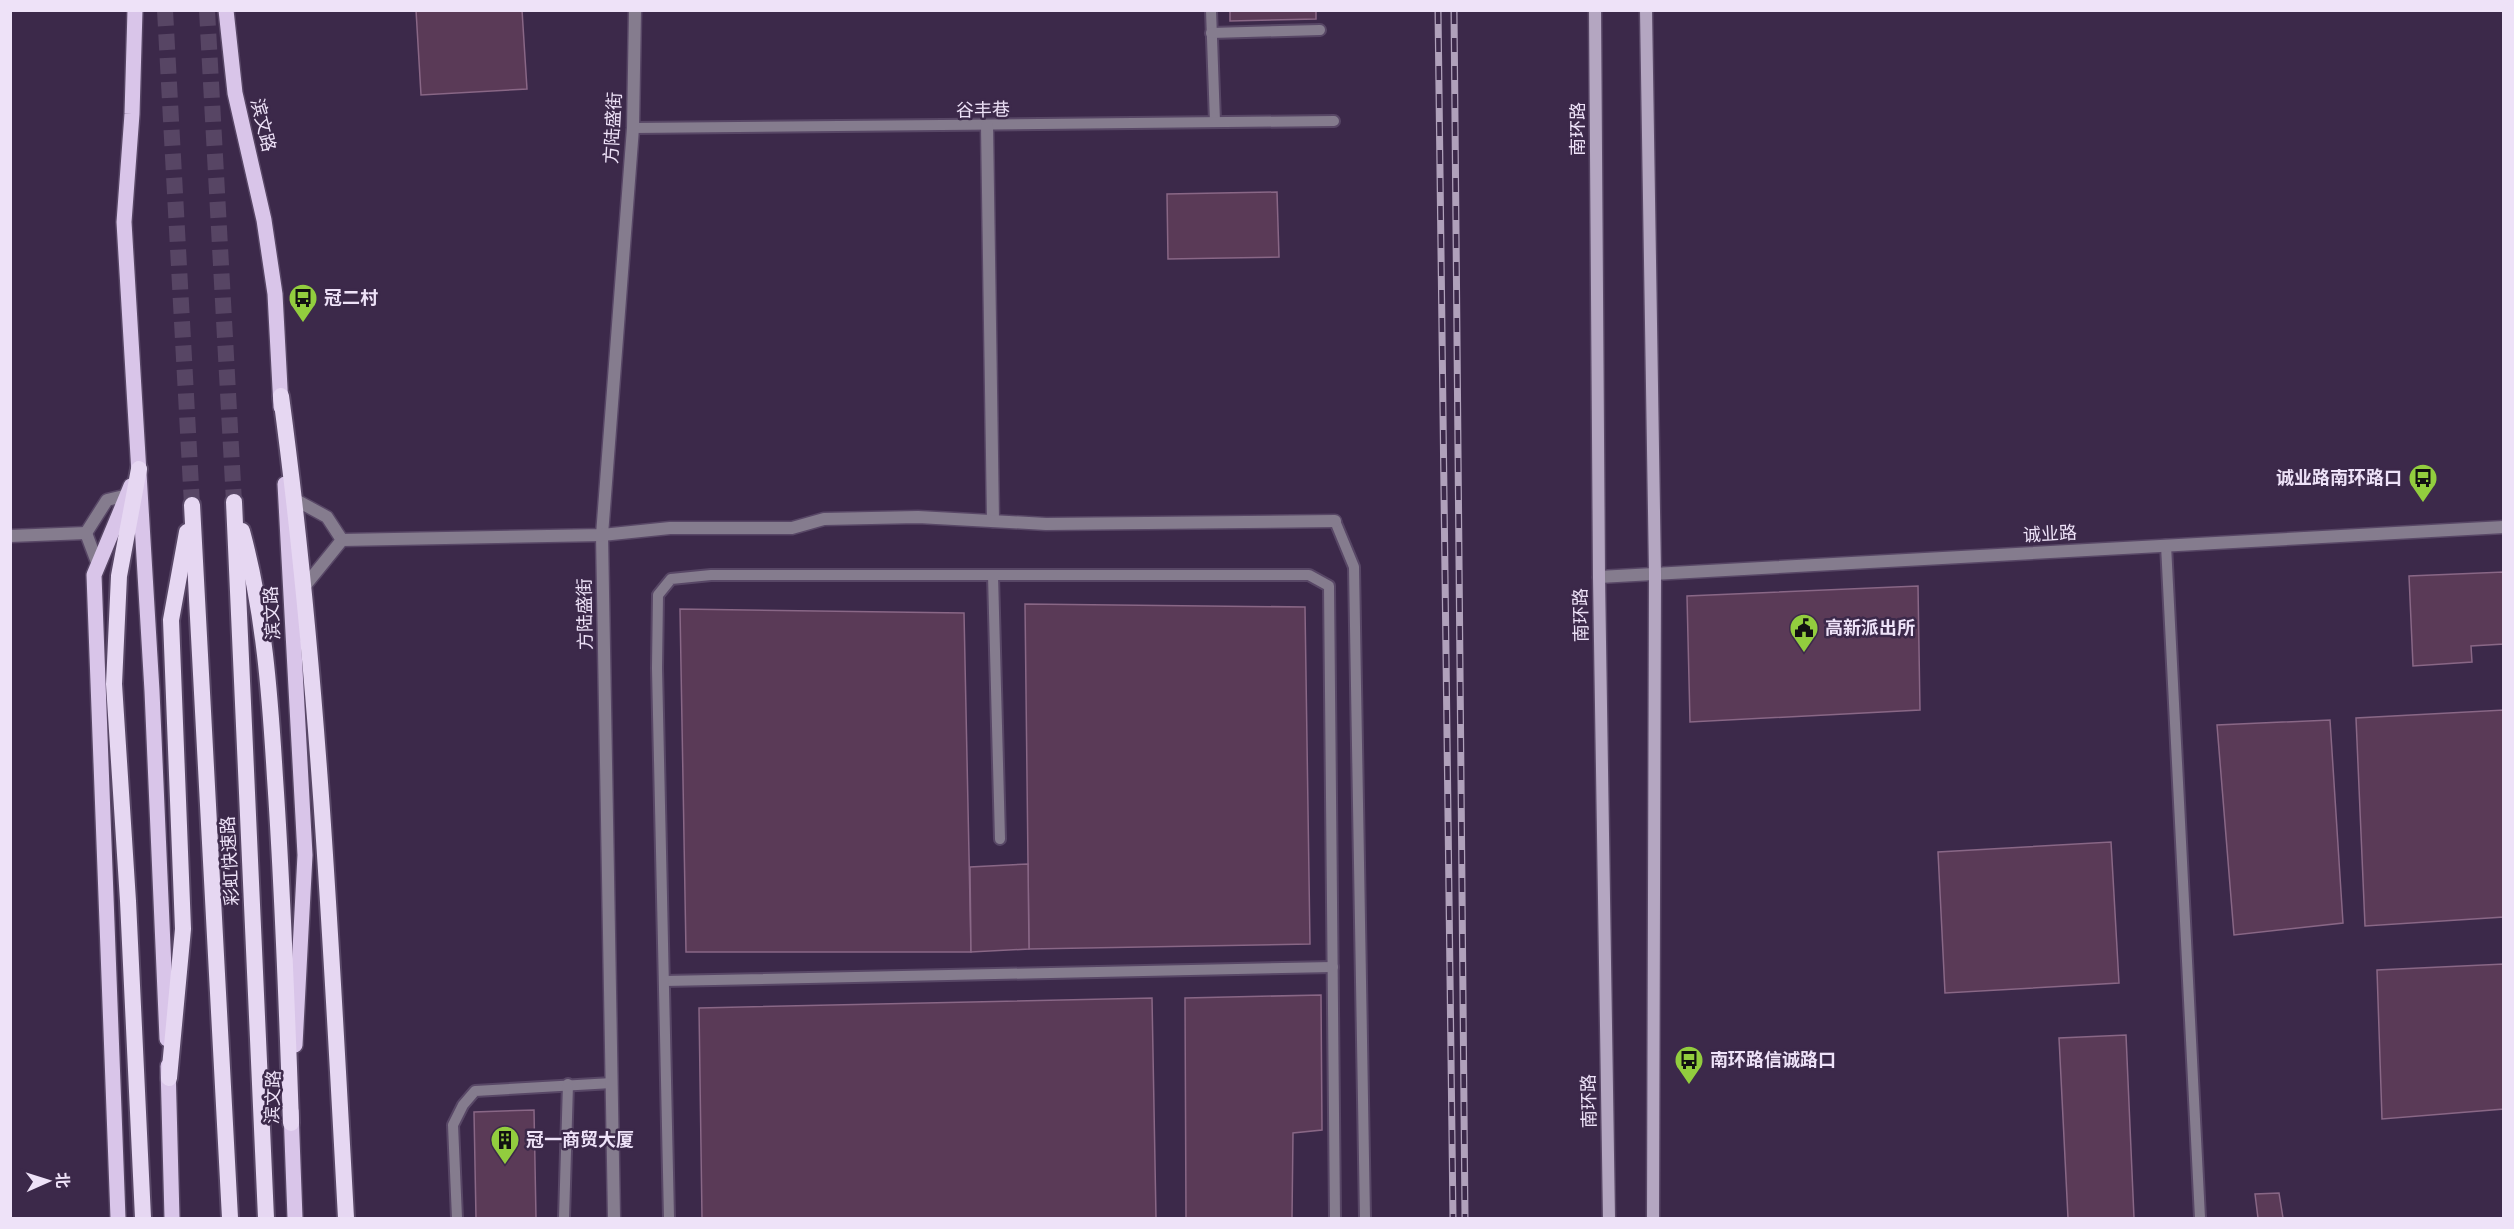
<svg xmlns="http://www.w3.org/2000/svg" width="2514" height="1229" font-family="Lora,'Noto Sans SC',serif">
  <rect width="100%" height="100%" fill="#3c294a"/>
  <g fill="#5a3a57" stroke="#896786" stroke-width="1.5">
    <path d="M416 10H522L527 89 421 95Z"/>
    <path d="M1230 10H1316V19L1230 21Z"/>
    <path d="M1277 192 1279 257 1168 259 1167 194Z"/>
    <path d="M2504 572V644L2471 646 2472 662 2413 666 2409 576Z"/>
    <path d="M1918 586 1920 710 1690 722 1687 596Z"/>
    <path d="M1025 604 1305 607 1310 944 1029 949Z"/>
    <path d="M680 609 964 613 971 952H686Z"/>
    <path d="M2504 710V917L2365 926 2356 718Z"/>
    <path d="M2330 720 2343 923 2234 935 2217 725Z"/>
    <path d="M2111 842 2119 983 1945 993 1938 852Z"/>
    <path d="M1028 864 1029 949 971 952 970 867Z"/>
    <path d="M2504 964V1109L2382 1119 2377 970Z"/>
    <path d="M1321 995 1322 1130 1293 1133 1292 1218H1186L1185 998Z"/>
    <path d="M1152 998 1156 1218H702L699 1008Z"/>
    <path d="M2126 1035 2134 1218H2068L2059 1038Z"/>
    <path d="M534 1110 536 1218H476L474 1112Z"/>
    <path d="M2279 1193 2283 1218H2258L2255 1194Z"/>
  </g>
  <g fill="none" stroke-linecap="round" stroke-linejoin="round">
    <g stroke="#574564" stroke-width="16" stroke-dasharray="16 8" stroke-linecap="butt">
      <path d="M165 10 192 505"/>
      <path d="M207 10 234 502"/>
    </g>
    <g stroke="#584766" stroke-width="14">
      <g id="service">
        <path d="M1211 10 1215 122"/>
        <path d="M1211 33 1320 30"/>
        <path d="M633 128 1334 121"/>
        <path d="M1335 521 1354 567 1365 1218"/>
        <path d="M2166 545 2200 1218"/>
        <path d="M993 575 1000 839"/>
        <path d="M664 981 1333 967"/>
        <path d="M457 1218 453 1125 463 1105 475 1091 612 1083"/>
        <path d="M564 1218 568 1084"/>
        <path d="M669 1218 657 668 658 595 671 579 711 575H1309L1329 586 1335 1218"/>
      </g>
    </g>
    <g stroke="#584766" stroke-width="15">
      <g id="minor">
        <path d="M987 126 993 521"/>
        <path d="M614 1218 602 535 633 128 635 10"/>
      </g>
    </g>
    <g stroke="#584766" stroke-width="15">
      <g id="tertiary">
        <path d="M294 499 327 517 342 540"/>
        <path d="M86 533 107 500 128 495"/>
        <path d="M86 533 98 565"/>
        <path d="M10 536 86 533"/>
        <path d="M1599 577 2504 527"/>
        <path d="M304 587 342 540 602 535 670 528H792L824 519 918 517 1046 524 1335 521"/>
      </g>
    </g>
    <g stroke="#584766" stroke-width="15">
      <g id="secondary">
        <path d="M1595 10 1599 577 1609 1218"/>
        <path d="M1646 10 1655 574 1653 1218"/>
      </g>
    </g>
    <g stroke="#584766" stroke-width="18">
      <g id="primary">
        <path d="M135 10 132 114 124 222 152 691 167 1039"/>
        <path d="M226 10 235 93 264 220 275 294 281 407"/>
        <path d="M285 484 305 855 295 1045"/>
        <path d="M168 1066 172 1218"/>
        <path d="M291 1111 295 1218"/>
        <path d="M118 1218 94 575 131 486"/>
      </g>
    </g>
    <g stroke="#584766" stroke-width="20">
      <g id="trunk">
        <path d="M281 396C318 669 331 944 346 1218"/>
        <path d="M139 469 119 576 114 684 128 901 143 1218"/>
        <path d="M234 502 266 1218"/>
        <path d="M192 505 230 1218"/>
        <path d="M242 531C264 612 270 695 275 778 283 893 287 1008 291 1123"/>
        <path d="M169 1078 183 929 171 620 187 532"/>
      </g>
    </g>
    <use href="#service" stroke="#857c8e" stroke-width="10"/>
    <use href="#minor" stroke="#857c8e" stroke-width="12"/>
    <use href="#tertiary" stroke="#857c8e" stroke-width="12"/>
    <use href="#secondary" stroke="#b4a6c1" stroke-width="12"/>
    <use href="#primary" stroke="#d9c5e9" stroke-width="15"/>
    <use href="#trunk" stroke="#e6d7f2" stroke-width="16"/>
    <g stroke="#b0a1bb" stroke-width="7">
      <g id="rail">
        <path d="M1438 10 1453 1218"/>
        <path d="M1454 10 1465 1218"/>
      </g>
    </g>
    <use href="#rail" stroke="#3c294a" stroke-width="4.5" stroke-dasharray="14" stroke-linecap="butt"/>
  </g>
  <defs>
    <g id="bus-pin" transform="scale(1.5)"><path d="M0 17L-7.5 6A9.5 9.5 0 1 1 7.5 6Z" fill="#92cd3e" stroke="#3c294a"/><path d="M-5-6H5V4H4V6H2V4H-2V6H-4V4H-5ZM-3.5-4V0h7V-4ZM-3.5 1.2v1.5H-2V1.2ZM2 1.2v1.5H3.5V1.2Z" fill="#111"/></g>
    <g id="civic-pin" transform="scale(1.5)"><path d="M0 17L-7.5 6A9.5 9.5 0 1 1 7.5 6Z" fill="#92cd3e" stroke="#3c294a"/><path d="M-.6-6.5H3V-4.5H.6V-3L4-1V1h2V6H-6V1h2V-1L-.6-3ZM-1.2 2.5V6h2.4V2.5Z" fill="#111"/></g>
    <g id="building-pin" transform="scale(1.5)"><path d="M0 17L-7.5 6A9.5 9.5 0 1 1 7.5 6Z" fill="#92cd3e" stroke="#3c294a"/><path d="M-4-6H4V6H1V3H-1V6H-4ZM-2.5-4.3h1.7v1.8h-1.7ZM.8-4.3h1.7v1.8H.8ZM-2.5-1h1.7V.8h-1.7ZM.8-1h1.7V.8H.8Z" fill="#111"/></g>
  </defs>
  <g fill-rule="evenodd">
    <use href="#bus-pin" x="303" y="298"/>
    <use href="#bus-pin" x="2423" y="478"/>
    <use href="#civic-pin" x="1804" y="628"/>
    <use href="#bus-pin" x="1689" y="1060"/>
    <use href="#building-pin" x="505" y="1140"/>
  </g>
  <g text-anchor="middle" stroke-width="5" stroke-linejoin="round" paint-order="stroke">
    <g font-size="18" fill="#eee2f8" stroke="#3c294a">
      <text transform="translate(983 110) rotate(-1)" y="6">谷丰巷</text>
      <text transform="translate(263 125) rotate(76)" y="6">滨文路</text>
      <text transform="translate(613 128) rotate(-87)" y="6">方陆盛街</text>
      <text transform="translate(1578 129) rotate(-90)" y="6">南环路</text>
      <text transform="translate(2050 534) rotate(-3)" y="6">诚业路</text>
      <text transform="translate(272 613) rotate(-93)" y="6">滨文路</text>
      <text transform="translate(585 614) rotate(-91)" y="6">方陆盛街</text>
      <text transform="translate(1581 615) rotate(-91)" y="6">南环路</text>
      <text transform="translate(230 861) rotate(-93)" y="6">彩虹快速路</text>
      <text transform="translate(273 1097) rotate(-88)" y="6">滨文路</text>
      <text transform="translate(1589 1101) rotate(-91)" y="6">南环路</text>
    </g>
    <g font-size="18" font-weight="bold" fill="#eee2f8" stroke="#3c294a" text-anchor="start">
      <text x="324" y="304">冠二村</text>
      <text x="2402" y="484" text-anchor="end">诚业路南环路口</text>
      <text x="1825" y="634">高新派出所</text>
      <text x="1710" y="1066">南环路信诚路口</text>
      <text x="526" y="1146">冠一商贸大厦</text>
    </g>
  </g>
  <rect width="2514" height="1229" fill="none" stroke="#eee2f8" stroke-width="24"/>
  <g transform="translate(48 1181) rotate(87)" stroke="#3c294a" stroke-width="4.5" paint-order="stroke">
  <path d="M0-4.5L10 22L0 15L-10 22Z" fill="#eee2f8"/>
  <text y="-9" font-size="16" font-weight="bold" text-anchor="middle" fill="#eee2f8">北</text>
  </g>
</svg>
